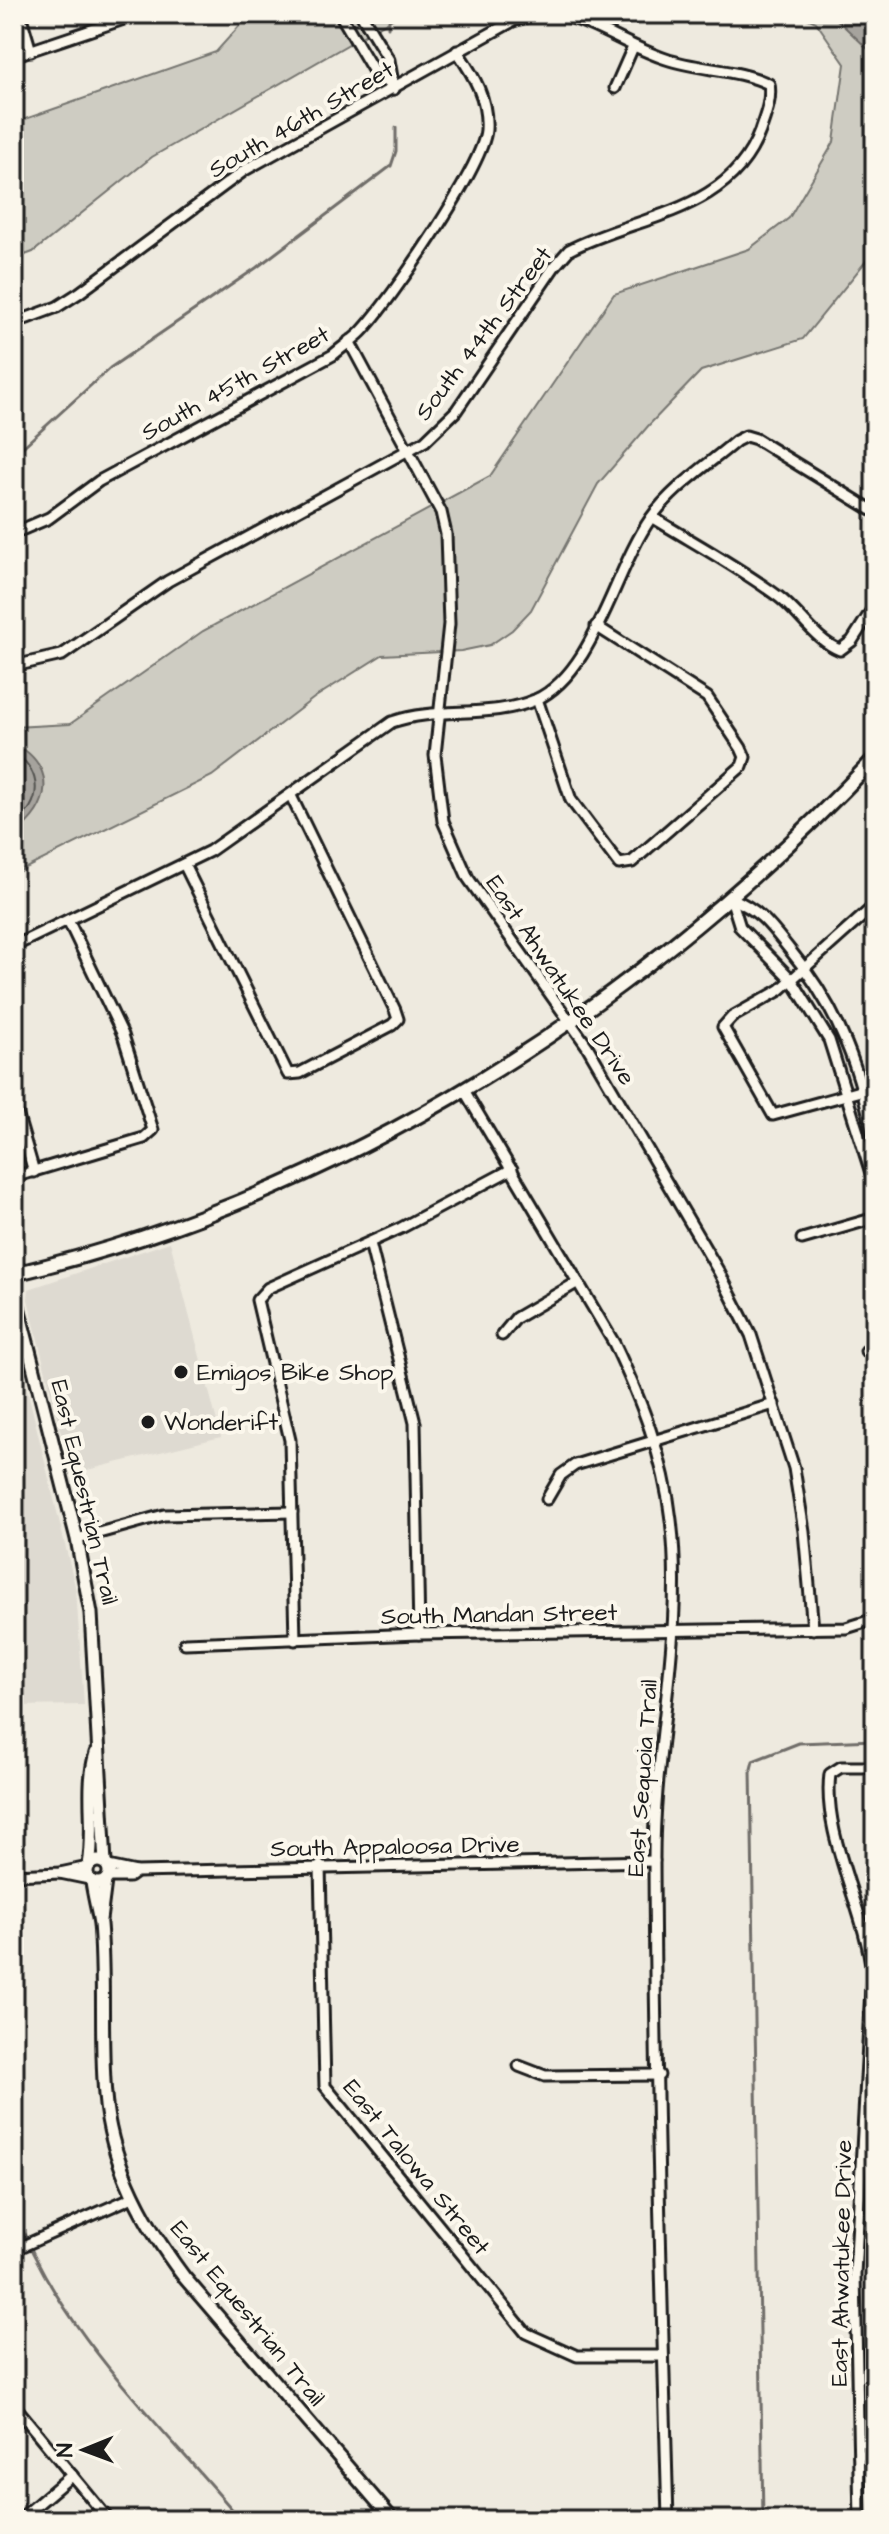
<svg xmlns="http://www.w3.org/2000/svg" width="889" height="2534" font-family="'Architects Daughter',sans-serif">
  <rect width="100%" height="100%" fill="#eeeadf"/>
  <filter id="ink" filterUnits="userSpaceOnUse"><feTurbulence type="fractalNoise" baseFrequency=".0125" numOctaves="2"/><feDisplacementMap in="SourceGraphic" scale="16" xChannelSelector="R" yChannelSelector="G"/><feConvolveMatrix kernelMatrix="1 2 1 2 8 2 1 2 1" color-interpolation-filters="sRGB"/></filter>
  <g filter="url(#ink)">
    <g fill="#dedad1">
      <path d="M170 1242 221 1437 71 1474 28 1299 29 1289Z"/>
      <path d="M14 1335 76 1590 84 1705 14 1706Z"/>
    </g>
    <g fill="#ceccc2" stroke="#75746f" stroke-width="2">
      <path d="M250 14H401L152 157 33 252 14 259V123L216 52Z"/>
      <path d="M798 14H875V250L803 339 701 371 649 425 598 484 531 610 512 630 490 645 461 651 382 655 314 698 212 776 14 874V727L70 724 203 631 490 476 614 294 749 249 789 218 834 142 845 64 816 22Z"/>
    </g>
    <g fill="#a6a39d" stroke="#6f6d69" stroke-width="2">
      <path d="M831 14H875V53L869 50Z"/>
      <path d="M14 743C58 768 51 807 14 834Z"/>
    </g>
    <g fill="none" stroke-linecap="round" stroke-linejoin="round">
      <path stroke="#535250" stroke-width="2" d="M14 752C43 773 43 803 14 824"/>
      <g stroke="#6f6d69" stroke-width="3">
        <path d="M83 14 85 21"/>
        <path d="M388 27 390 14"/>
        <path d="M14 455 110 368 256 268 391 166 396 151V128"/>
        <path d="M14 2209C59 2332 159 2422 241 2520"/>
        <path d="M763 2520 751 1769 753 1761 799 1743 875 1740"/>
      </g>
      <g stroke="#1c1c1c" stroke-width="15">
        <g id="minor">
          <path d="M20 14 31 51"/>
          <path d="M340 14 373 70 394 89"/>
          <path d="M361 14 389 60 394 89"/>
          <path d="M14 56 139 14"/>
          <path d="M615 88 633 47"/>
          <path d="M14 323 57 307 79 293 245 170 513 21 536 14"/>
          <path d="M349 341 441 512 446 534 449 624 435 755 443 821 468 878 587 1046 719 1272 751 1335 794 1468 804 1531 813 1629"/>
          <path d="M652 517C694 543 739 567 779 597 800 613 815 640 840 650L852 641 875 605"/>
          <path d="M14 533 49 518 99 481 333 355C342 347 353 340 361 332 390 302 483 167 486 130 488 99 474 76 457 51"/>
          <path d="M14 666 62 655 168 581 425 441 456 411 554 267 569 250C637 215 730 213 760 131 765 116 772 100 769 84 738 69 699 70 666 59 629 47 596 23 558 14"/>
          <path d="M537 699 571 800 619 864 632 862 742 766 745 757 741 748 707 697 596 626"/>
          <path d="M184 864 288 1074 300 1073 392 1025 398 1019 395 1010 291 796"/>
          <path d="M731 898 740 927 792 980 829 1040 875 1186"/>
          <path d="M731 898C761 911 770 925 790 950 839 1009 862 1073 875 1147"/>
          <path d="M875 905 780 990 732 1017 723 1027 773 1115 875 1087"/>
          <path d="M14 946 210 851 392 722C438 706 490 719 535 700 595 673 614 570 651 518 672 488 708 465 736 441L746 436 756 439 875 512"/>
          <path d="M464 1090 614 1343C641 1400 664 1457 671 1520 685 1634 653 1749 654 1863 655 2082 662 2301 668 2520"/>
          <path d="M14 1103 34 1172"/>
          <path d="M14 1177 144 1138 153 1130 123 1035 68 920"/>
          <path d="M802 1239 875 1218"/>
          <path d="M370 1243 415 1423 419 1634"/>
          <path d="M502 1335 516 1318 578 1282"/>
          <path d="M866 1351H875"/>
          <path d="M547 1499 561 1475 575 1465 774 1404"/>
          <path d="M77 1539 164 1515 292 1512"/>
          <path d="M295 1640 290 1440 257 1300 268 1288 401 1228 512 1169"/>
          <path d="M185 1643 419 1634 846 1628 875 1619"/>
          <path d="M108 1866 136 1872"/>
          <path d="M320 1866 325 2086 526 2333 577 2356H663"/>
          <path d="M60 1873 89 1879"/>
          <path d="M14 1875 60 1873 88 1867"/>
          <path d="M109 1877H129L136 1872 654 1861"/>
          <path d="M519 2066 545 2076 659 2075"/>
          <path d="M14 2250 133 2197"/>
          <path d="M14 2405 109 2520"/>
          <path d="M859 2455H875"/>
          <path d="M19 2520 72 2475"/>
          <path d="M860 2520 855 2274 872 1972C865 1908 822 1836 830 1774L841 1767H875"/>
        </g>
      </g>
      <g stroke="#1c1c1c" stroke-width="17">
        <g id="tertiary">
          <path d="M14 1291 77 1539 91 1613 105 1863"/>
          <circle cx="98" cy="1872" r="11"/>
          <path d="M89 1865C96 1827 85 1789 96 1753"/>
          <path d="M92 1882C94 1897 98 1910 100 1924 105 1981 100 2038 105 2095 110 2163 144 2224 184 2277L393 2520"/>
          <path d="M100 1920 105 1881"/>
        </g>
      </g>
      <g stroke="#1c1c1c" stroke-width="18">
        <path id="secondary" d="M14 1274C346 1196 643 1004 875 758"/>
      </g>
      <use href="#minor" stroke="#fbf7ec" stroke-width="9"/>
      <use href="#tertiary" stroke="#fbf7ec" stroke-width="11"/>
      <use href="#secondary" stroke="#fbf7ec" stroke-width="12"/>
    </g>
  </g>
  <g fill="#1c1c1c" stroke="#fbf7ec" stroke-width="3">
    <circle cx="181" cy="1372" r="8"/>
    <circle cx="148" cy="1422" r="8"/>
  </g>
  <g text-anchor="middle" stroke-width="8" stroke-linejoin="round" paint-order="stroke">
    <g font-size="24" fill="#1c1c1c" stroke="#fbf7ec">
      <text transform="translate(301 119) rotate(-30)" y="8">South 46th Street</text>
      <text transform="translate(483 333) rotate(-53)" y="8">South 44th Street</text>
      <text transform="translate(235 383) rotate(-29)" y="8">South 45th Street</text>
      <text transform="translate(561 980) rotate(56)" y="8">East Ahwatukee Drive</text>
      <text transform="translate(85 1492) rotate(77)" y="8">East Equestrian Trail</text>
      <text transform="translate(499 1614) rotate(-1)" y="8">South Mandan Street</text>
      <text transform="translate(642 1778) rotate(-86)" y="8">East Sequoia Trail</text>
      <text transform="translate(395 1846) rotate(-1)" y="8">South Appaloosa Drive</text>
      <text transform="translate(417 2167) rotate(51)" y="8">East Talowa Street</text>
      <text transform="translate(841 2263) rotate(-89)" y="8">East Ahwatukee Drive</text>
      <text transform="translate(248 2313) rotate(51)" y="8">East Equestrian Trail</text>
    </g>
    <g font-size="24" fill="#1c1c1c" stroke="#fbf7ec" text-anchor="start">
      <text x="197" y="1380">Emigos Bike Shop</text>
      <text x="164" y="1430">Wonderift</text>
    </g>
  </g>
  <rect width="889" height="2534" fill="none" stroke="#fbf7ec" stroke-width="48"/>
  <rect x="24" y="24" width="841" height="2486" fill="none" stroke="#1c1c1c" stroke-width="3" filter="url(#ink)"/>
  <g transform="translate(84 2450) rotate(269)" stroke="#fbf7ec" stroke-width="6" paint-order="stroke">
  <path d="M0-6L14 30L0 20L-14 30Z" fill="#1c1c1c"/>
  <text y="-12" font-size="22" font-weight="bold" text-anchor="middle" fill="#1c1c1c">N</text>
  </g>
</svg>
